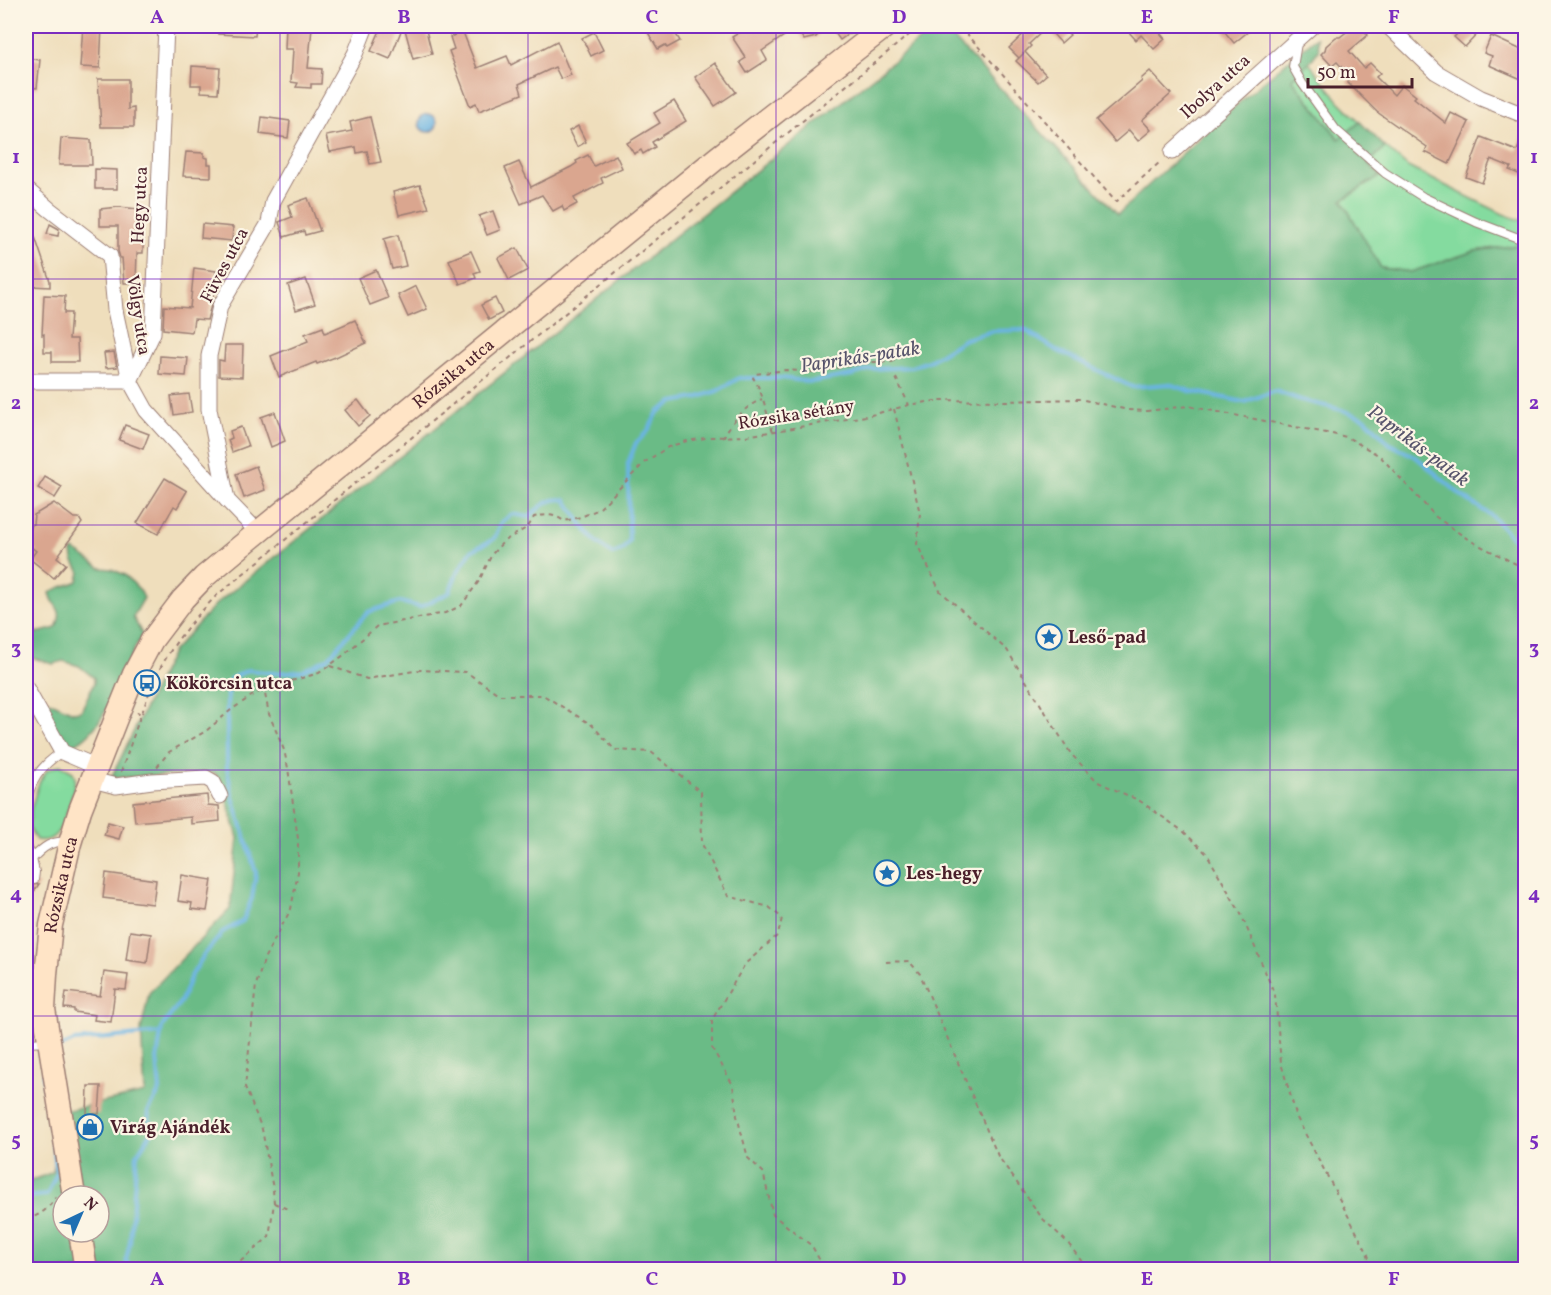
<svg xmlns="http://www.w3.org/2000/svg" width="1551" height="1295" font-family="Vollkorn,serif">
  <rect width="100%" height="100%" fill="#fcf5e5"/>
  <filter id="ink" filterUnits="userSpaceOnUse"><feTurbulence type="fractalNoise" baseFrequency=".0167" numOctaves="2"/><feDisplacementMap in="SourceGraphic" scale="12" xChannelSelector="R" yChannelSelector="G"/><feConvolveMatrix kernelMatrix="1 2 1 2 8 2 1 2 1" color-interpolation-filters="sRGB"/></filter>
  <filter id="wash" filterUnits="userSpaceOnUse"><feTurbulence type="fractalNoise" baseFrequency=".008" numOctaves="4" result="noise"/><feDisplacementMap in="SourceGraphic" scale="24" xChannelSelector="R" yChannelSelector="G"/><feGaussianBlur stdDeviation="1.35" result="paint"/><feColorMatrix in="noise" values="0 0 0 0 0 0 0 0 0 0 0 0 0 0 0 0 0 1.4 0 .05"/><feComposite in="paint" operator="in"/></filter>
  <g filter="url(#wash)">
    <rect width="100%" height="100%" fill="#efdebc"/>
    <g fill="#84db9f" stroke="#677d65" stroke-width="1.5">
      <path d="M1309 63 1339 101 1360 122 1339 139 1292 79Z"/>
      <path d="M1385 147 1408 167 1503 214 1525 222V244L1475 251 1411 272 1381 268 1342 200 1380 176 1368 164Z"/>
      <path d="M60 765 73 772 75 778C74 792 64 828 54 836 49 841 43 841 36 840L29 827 31 809 39 783 47 770Z"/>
    </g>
    <g fill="#6bbb86" stroke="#5a6d58" stroke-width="1.5" fill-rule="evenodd">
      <path d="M937 26H942L1118 214C1182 153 1247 93 1317 37L1319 50 1309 63 1292 79 1339 139 1360 122 1385 147 1368 164 1380 176 1342 200 1381 268 1411 272 1475 251 1525 244V1269L26 1270V1183L53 1172 64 1111 145 1093 141 1030 149 993 230 909 238 838 226 796 215 773 111 778 172 652 216 604ZM63 1196H99V1232H63Z"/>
      <path d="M74 550 101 568 111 569 125 575 140 590 144 598 133 617 142 634 141 638C120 668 107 736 69 746L60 740 46 706 49 701 73 712 81 711 94 683V678L79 666 63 661 53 664 26 656V627L37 633 56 628C65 606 54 611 50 593 58 586 69 586 78 581L80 572 73 560 72 552Z"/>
    </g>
    <circle fill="#6bb4e3" stroke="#5a6a87" stroke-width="1.5" cx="428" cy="123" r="9"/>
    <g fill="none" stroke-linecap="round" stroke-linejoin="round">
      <g stroke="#6bb4e3" stroke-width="4">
        <path d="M61 1047 74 1041 161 1033"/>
        <path d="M26 1197 47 1195 57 1173 43 1074"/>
        <path d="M130 1270 126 1260 130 1242 137 1154 152 1132 148 1112 160 1090 157 1059 162 1027 181 1001 190 978 204 955 224 931 243 921 252 898 256 873 232 794 227 767V703L230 679 248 670 273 673 303 671 328 658 368 612 400 602 420 607 449 593 457 573 471 551 494 539 502 522 512 514 529 517C540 507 550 496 566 500 580 521 590 541 613 554L622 550 629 541 628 463 636 443 648 431 658 412 673 402 696 398 717 391 739 378H782L811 382 852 375 872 369 912 367 931 360 965 339 993 331 1025 330 1056 350 1132 387 1169 384 1190 391 1244 402 1275 391 1301 400 1342 410 1366 419 1390 444 1416 457 1462 496 1492 516 1513 539 1526 543"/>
      </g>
    </g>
    <g id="blocks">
      <g fill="#daa68f">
        <path d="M83 26H102L100 68 80 67Z"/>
        <path d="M219 26H256L255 36 218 34Z"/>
        <path d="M286 26 312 28 308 68 322 69 321 84H311V88L296 87 298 83 291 82 293 49H285Z"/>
        <path d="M382 26H403L390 59 371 51Z"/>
        <path d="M404 26H425L432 54 413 59Z"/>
        <path d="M644 26H671L680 41 667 48 665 45 658 49Z"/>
        <path d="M750 26H825L816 37 804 40 796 28 762 51 767 60 747 73 740 62 746 58 732 37Z"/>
        <path d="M830 26H847L851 32 840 40Z"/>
        <path d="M1032 26H1062L1070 35 1061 43 1047 27 1029 44 1031 46 1025 52 1046 75 1038 82 1016 61 1024 53 1019 58 1009 48Z"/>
        <path d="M1133 26H1154L1165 39 1154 49 1141 35 1136 40 1128 31Z"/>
        <path d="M1220 26H1255L1234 43Z"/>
        <path d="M1354 26H1360L1368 35 1349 51 1364 68 1370 63 1380 73 1376 77 1394 95 1402 85 1416 96 1414 98 1446 123 1451 113 1469 122 1449 164 1425 152 1427 147 1377 112 1347 82 1351 77 1337 62 1332 66 1321 54 1325 50 1326 46 1336 37H1340Z"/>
        <path d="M1450 26H1485L1465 47 1454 37 1458 33Z"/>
        <path d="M463 32 477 68 507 56 511 65 557 41 571 75 561 79 555 67 519 84 522 94 479 111 476 103 470 106 449 51 454 49 450 37Z"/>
        <path d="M594 32 603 50 591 56 582 38Z"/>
        <path d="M1491 36 1526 52V81L1489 65 1492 56 1484 53Z"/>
        <path d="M26 58 40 60 37 88 26 87Z"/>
        <path d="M715 63 736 92 715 106 695 77Z"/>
        <path d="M192 66 220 68 218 93 201 92V85H191Z"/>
        <path d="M1150 71 1171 94 1142 120 1151 130 1138 141 1129 130 1115 142 1096 120 1142 81 1141 79Z"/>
        <path d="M98 79H128V109L134 108V127H101Z"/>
        <path d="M674 101 686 121 652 142 655 147 643 154 641 150 634 154 627 143 660 123 654 113Z"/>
        <path d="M262 117 290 121 288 138 260 134Z"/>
        <path d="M370 117 381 162 370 164 367 151 357 153 356 147 330 152 326 136 352 131 350 122Z"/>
        <path d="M578 126 586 142 577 147 569 131Z"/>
        <path d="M1525 131 1526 177 1509 170 1511 167 1491 159 1482 183 1466 177 1481 137 1517 151Z"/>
        <path d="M61 138 91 140 92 165H59Z"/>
        <path d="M186 152 204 153V157L208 158V164H211V177L183 176Z"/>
        <path d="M588 155 594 166 616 155 622 168 601 178 603 183 574 198 577 204 564 211 562 206 553 211 542 195 521 204 505 168 519 162 531 187 571 167 577 163 576 161Z"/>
        <path d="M95 169 117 170V189H95Z"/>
        <path d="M420 185 429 208 399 215 393 192Z"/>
        <path d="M308 198 320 231 305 235 304 231 284 237 279 222 292 217 288 205Z"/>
        <path d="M119 207 137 209V235H143V253H137L136 283H124L122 258H120L118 251V226H100V209Z"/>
        <path d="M493 211 500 230 487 235 479 216Z"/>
        <path d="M50 224 59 229 58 236 47 234Z"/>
        <path d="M202 224 233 227 232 241 201 238Z"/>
        <path d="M398 235 406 266 392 269 384 239Z"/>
        <path d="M35 237 50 281V287L31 286 32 269 26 271V254L34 251Z"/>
        <path d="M517 248 528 270 509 280 498 258Z"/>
        <path d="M471 251 480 271 474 273 476 278 460 284 449 260Z"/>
        <path d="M194 268 216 271 213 298 207 320 194 319 192 332 163 329 164 306 190 308Z"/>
        <path d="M376 270 388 298 370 305 358 278Z"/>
        <path d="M306 279 315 304 296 310 288 285Z"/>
        <path d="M416 286 427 309 408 317 398 295Z"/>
        <path d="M44 295 65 296 64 313H71L69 339H77L78 362H52V352H44V334L42 335Z"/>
        <path d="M495 298 502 313 489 320 481 305Z"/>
        <path d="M355 320 366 343 338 356 317 364 316 362 279 377 271 356 308 341 305 334 323 327 325 333Z"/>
        <path d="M225 345H243L242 377 219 376V360L224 361Z"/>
        <path d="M114 352 117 367 106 368 104 353Z"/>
        <path d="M160 356 188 358 186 376 159 374Z"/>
        <path d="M189 394 192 412 174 415 171 396Z"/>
        <path d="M358 400 370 416 358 426 345 410Z"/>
        <path d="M275 412 285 441 271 447 261 417Z"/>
        <path d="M125 425 149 434 143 449 119 440Z"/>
        <path d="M241 427 248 446 232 452 228 440 232 438 230 431Z"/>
        <path d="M256 466 265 490 244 498 236 474Z"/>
        <path d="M45 477 62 487 55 498 38 488Z"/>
        <path d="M165 478 187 491 177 508 174 506 158 534 137 523Z"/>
        <path d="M54 503 74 518H79L82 523 57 557 66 564 54 578 30 559 36 551 26 543V533L33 524 34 515Z"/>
        <path d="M207 795 208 805 219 806 220 821 191 824V817L135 822 133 802Z"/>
        <path d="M108 822 123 826 119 839 104 835Z"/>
        <path d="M106 873 156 880 153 904 103 898Z"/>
        <path d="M26 875 31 885 39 884 26 904Z"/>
        <path d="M182 875 212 880 207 911 191 909 192 903 178 901Z"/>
        <path d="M130 931 151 934 147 963 126 960Z"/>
        <path d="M104 972 128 975 126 990 115 989 111 1022 94 1020 95 1015 74 1012V1009L64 1008 66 992 100 996Z"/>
        <path d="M88 1086H101L99 1114H87Z"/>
      </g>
    </g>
  </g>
  <g filter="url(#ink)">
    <use href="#blocks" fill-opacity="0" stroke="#9c7e74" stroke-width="1.5"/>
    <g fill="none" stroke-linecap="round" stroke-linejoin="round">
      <g stroke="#9c7e74" stroke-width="10">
        <g id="lane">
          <path d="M1297 43 1293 67 1302 83 1336 130 1385 173 1423 197 1476 222 1526 241"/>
          <path d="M26 808C28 784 41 765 62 752"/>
          <path d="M26 846 32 859 26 869"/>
          <path d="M32 859C42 848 54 838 69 843"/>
          <path d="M32 859 35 872 34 880"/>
          <path d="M26 971 45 974"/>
          <path d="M26 1043 48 1042"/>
        </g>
      </g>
      <g stroke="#9c7e74" stroke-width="17">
        <g id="street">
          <path d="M1388 26 1436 72 1481 98 1526 116"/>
          <path d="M1172 152 1312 26"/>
          <path d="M26 189 49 209 110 256 115 310 130 381 146 410 227 500"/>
          <path d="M26 381H130L153 333 166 26"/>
          <path d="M258 532 227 500 209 409V356L220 306 269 223 273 201 355 54 366 26"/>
          <path d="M26 688 62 752 97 767"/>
          <path d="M92 780 116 786 152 781 206 778 213 782 220 796"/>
        </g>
      </g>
      <g stroke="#9c7e74" stroke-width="25">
        <g id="secondary">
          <path id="s1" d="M74 1196 44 1009 46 974 51 925 70 843 80 810 117 716 134 674 152 640 183 599 204 577 240 547 717 158 886 26"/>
          <path d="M80 1232 86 1270"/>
        </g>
      </g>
      <g stroke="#9c7e74" stroke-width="2" stroke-dasharray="4.5 4.5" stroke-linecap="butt">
        <path d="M960 26 1116 202 1161 161"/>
        <path d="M896 378 909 405"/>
        <path d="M894 409 920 513 917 544 940 591 1007 650 1071 754 1098 782 1140 801 1184 832 1207 854 1241 914 1275 995 1281 1063 1297 1118 1367 1252 1373 1270"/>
        <path d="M773 431C767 417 762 388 753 378L755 374 786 370 811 372 871 362H892L906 354"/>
        <path d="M723 438C732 421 744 407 762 399"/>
        <path d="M330 666 367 679 420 670 466 672 500 695H543L592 725 615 750 651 752 701 792 702 844 728 896 769 907 782 918 778 935 745 964 712 1020V1048L733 1085 737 1116 748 1158 763 1172 773 1215 812 1246 825 1270"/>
        <path d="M150 682H153C172 644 188 625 217 595L920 26"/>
        <path d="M142 713 153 682"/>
        <path d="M157 767 169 752 206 731 231 710 253 695 270 687 319 673 344 655 377 626 445 613 461 606 479 581 492 554 504 541 528 527 534 517C546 514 554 514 564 521L581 517 599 509 645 462 668 447 687 441 711 437 746 436 871 415 909 405 940 400 1004 401 1080 399 1128 410 1147 411 1188 406 1347 437 1380 456 1436 517 1469 540 1526 569"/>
        <path d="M121 772 141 714 137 712"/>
        <path d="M886 962 909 961 920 974 998 1156 1042 1218 1068 1243 1088 1270"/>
        <path d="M274 1203 288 1209"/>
        <path d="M26 1219C40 1216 48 1209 56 1197"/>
        <path d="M237 1270 241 1261 269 1237 274 1203 273 1189 262 1129 245 1087 256 985 265 957 291 909 298 872V839L288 768 284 750 269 714 264 689"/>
      </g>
      <use href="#lane" stroke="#fff" stroke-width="8"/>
      <use href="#street" stroke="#fff" stroke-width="15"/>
      <use href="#secondary" stroke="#ffe4c6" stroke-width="22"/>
    </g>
  </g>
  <path fill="none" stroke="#7b2cbf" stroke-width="1.5" stroke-opacity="0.55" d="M280 26V1270M528 26V1270M776 26V1270M1023 26V1270M1270 26V1270M26 279H1526M26 525H1526M26 770H1526M26 1016H1526"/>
  <defs>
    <g id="sight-ring" transform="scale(1.35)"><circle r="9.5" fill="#fcf5e5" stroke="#1f6fb2" stroke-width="1.5"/><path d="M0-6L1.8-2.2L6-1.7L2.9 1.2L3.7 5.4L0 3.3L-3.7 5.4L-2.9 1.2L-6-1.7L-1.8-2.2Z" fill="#1f6fb2"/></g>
    <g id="bus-ring" transform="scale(1.35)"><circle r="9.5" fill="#fcf5e5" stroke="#1f6fb2" stroke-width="1.5"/><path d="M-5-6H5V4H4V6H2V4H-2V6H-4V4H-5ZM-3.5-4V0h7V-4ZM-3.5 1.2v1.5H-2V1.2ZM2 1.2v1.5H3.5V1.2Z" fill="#1f6fb2"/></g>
    <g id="shop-ring" transform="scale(1.35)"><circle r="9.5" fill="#fcf5e5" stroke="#1f6fb2" stroke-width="1.5"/><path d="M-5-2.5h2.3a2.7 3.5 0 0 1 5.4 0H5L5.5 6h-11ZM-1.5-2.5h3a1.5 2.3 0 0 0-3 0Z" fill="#1f6fb2"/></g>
  </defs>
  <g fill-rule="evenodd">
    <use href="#sight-ring" x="1049" y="637"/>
    <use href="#bus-ring" x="147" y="683"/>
    <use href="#sight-ring" x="887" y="873"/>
    <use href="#shop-ring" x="90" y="1127"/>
  </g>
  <g text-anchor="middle" stroke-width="4.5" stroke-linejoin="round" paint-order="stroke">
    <g font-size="18" fill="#4a1f2b" stroke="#fcf5e5">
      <text transform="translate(1215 86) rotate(-42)" y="6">Ibolya utca</text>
      <text transform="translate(139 205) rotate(-87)" y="6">Hegy utca</text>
      <text transform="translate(224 265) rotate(-62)" y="6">Füves utca</text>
      <text transform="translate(139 315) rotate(81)" y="6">Völgy utca</text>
      <text dy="6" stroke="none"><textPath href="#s1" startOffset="981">Rózsika utca</textPath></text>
      <text transform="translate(796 414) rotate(-9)" y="6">Rózsika sétány</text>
      <text dy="6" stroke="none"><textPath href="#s1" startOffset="315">Rózsika utca</textPath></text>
    </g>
    <g font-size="18" font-weight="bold" fill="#4a1f2b" stroke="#fcf5e5" text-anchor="start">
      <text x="1068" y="643">Leső-pad</text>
      <text x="166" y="689">Kökörcsin utca</text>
      <text x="906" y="879">Les-hegy</text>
      <text x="110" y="1133">Virág Ajándék</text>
    </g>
    <g font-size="20" font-style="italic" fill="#56536b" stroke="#fcf5e5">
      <text transform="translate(860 356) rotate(-9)" y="7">Paprikás-patak</text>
      <text transform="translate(1419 445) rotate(37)" y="7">Paprikás-patak</text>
    </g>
  </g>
  <rect width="1551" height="1295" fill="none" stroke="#fcf5e5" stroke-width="66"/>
  <g transform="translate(81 1214) rotate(44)"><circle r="28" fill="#fcf5e5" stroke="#b59f9b" stroke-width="1.5"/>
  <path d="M0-4.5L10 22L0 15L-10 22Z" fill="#1f6fb2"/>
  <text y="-9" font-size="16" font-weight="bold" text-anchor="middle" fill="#4a1f2b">N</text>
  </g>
  <path d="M1308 78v9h104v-9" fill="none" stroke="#4a1f2b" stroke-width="3"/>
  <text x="1317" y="78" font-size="18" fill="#4a1f2b" stroke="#fcf5e5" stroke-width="4.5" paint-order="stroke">50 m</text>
  <rect x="33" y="33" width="1485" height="1229" fill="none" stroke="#7b2cbf" stroke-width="2"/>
  <g font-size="20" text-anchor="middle" font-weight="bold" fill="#7b2cbf">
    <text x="157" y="23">A</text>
    <text x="404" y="23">B</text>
    <text x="652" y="23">C</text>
    <text x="899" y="23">D</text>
    <text x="1147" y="23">E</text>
    <text x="1394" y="23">F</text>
    <text x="16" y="163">1</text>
    <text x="1534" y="163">1</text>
    <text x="16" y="409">2</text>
    <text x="1534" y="409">2</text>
    <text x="16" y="654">3</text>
    <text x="1534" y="654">3</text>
    <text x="16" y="900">4</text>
    <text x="1534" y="900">4</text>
    <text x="16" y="1146">5</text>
    <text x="1534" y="1146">5</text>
    <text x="157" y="1285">A</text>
    <text x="404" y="1285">B</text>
    <text x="652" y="1285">C</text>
    <text x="899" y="1285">D</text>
    <text x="1147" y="1285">E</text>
    <text x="1394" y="1285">F</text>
  </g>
</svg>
